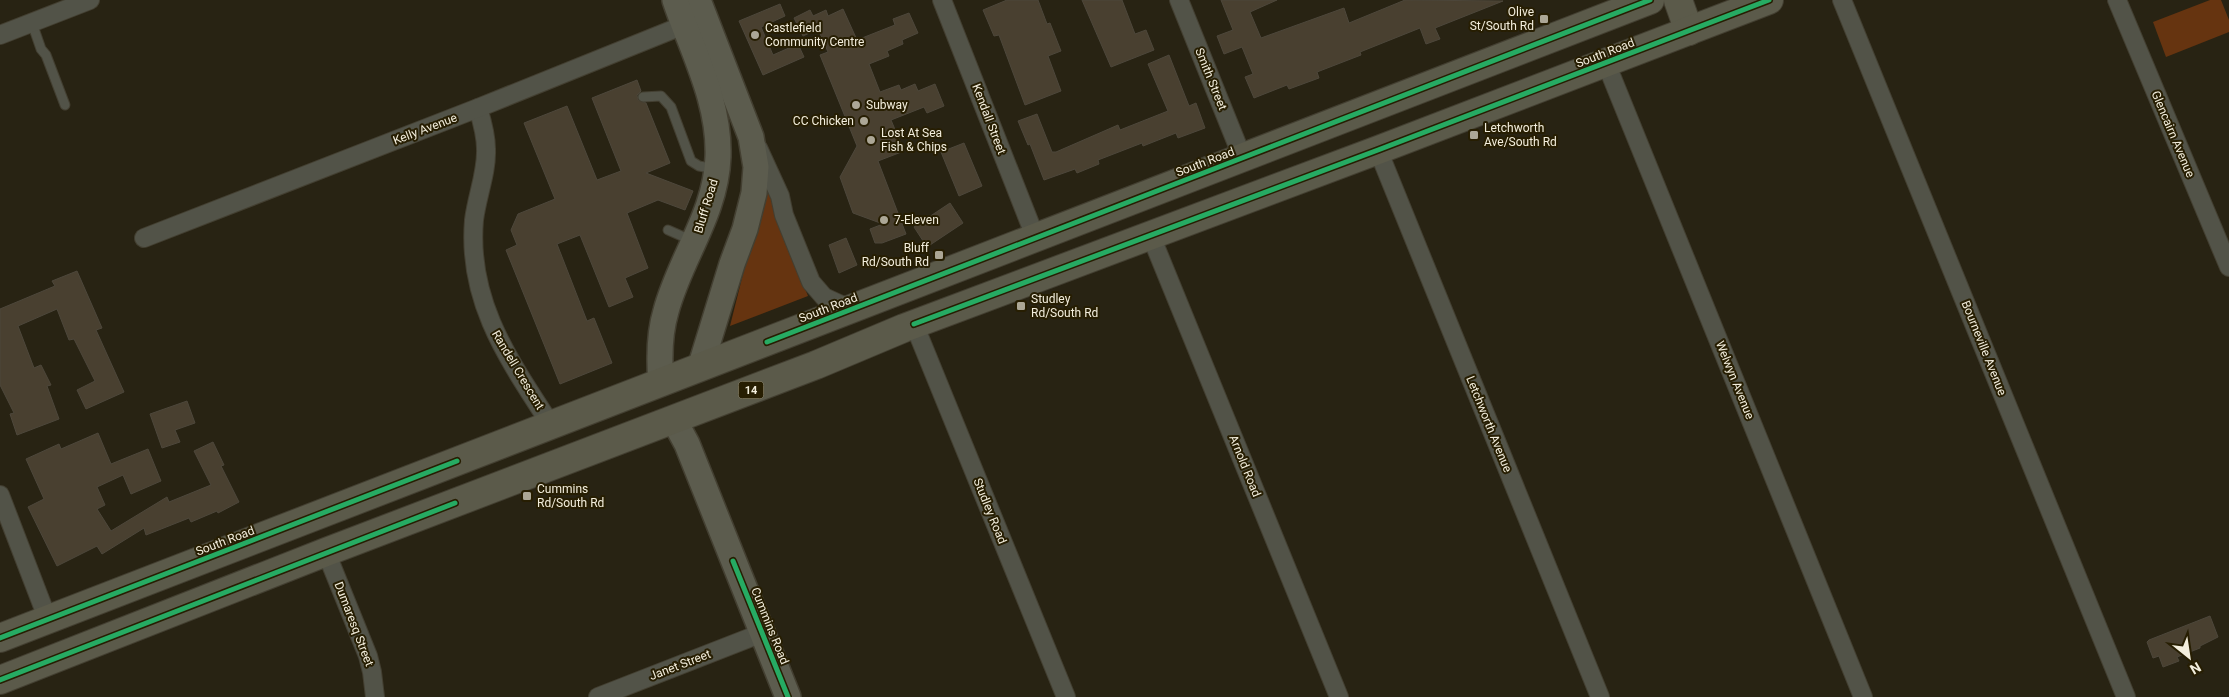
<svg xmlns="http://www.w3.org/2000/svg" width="2229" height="697" font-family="Roboto,sans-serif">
  <rect width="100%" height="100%" fill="#282313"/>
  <g fill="#663410">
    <path d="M2210 0H2221L2229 20V32L2166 57 2153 22Z"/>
    <path d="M765 186 769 187 776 218 808 296 730 326Z"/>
  </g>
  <g fill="#494030" stroke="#4d473b">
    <path d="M1007 0H1038L1047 24 1050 23 1061 51 1048 56 1061 91 1025 105 999 35 994 36 983 10Z"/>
    <path d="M1082 0H1122L1135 34 1146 30 1154 50 1111 67Z"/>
    <path d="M1221 0H1277L1250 12 1261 38 1344 8 1349 23 1405 0 1503 1 1435 28 1440 39 1426 44 1420 28 1360 52 1361 55 1317 72 1319 78 1289 89 1287 85 1254 98 1245 77 1253 74 1242 47 1224 54 1217 36 1233 30Z"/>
    <path d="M780 4 785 16 761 27 773 55 798 44 804 57 763 75 739 21Z"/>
    <path d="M843 9 857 40 895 25 893 19 909 13 918 33 902 40 903 44 887 51 889 56 869 64 880 92 899 85 901 90 915 84 918 91 935 84 944 106 927 113 924 107 891 120 904 151 878 161 906 234 882 243H875L870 229 883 224 853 213 840 177 857 146 820 55 828 52 818 29 803 36 794 18 810 10 813 16 826 10 828 16Z"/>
    <path d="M1169 55 1189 106 1196 103 1205 128 1178 138 1176 133 1143 146 1142 143 1098 160 1099 164 1077 173 1075 169 1044 180 1030 144 1028 145 1018 121 1037 114 1052 152H1056L1118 125 1120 130 1168 111 1148 64Z"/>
    <path d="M637 80 641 91 637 95 638 100 646 103 670 163 646 173 693 191 685 210 658 200 627 213 648 268 625 278 633 297 609 307 580 235 557 244 587 321 594 318 612 363 560 384 506 250 517 245 511 230 518 214 555 199 524 123 567 106 597 180 621 171 592 98Z"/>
    <path d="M964 143 982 186 959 196 941 152Z"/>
    <path d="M950 203 963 223 927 247 914 227Z"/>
    <path d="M846 238 857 265 839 273 829 245Z"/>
    <path d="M77 271 102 328 96 330 124 392 86 409 77 390 95 381 74 339 69 340 57 309 18 326 34 368 41 365 51 385 47 386 59 419 17 435 10 414 14 413 0 385V309L55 286 52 281Z"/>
    <path d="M187 401 195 423 175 430 180 442 162 448 150 414Z"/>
    <path d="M98 433 111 464 148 449 161 481 131 494 123 475 97 487 105 505 97 509 111 531 167 497 169 502 211 485 194 451 213 442 224 465 221 466 239 502 218 513 217 511 191 522 189 518 146 535 144 528 102 554 97 546 57 566 28 507 44 499 26 459 59 444 61 449Z"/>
    <path d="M2210 616 2218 637 2200 646V648L2177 657 2179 661 2163 667 2159 656 2153 658 2147 642 2149 640Z"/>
  </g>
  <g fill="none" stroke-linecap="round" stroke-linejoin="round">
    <g stroke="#433f31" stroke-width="11">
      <g id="lane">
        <path d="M32 23 41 49 46 55 65 105"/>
        <path d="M643 97 661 96 671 107 691 161 699 166 716 169"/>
        <path d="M668 230 693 241"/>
      </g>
    </g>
    <g stroke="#433f31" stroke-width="20">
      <g id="street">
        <path d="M942 0 1036 239"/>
        <path d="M1179 0 1243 159"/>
        <path d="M1842 0 2126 697"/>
        <path d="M2117 0 2229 267"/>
        <path d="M0 35 90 0"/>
        <path d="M1606 63 1863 697"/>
        <path d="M478 108C482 121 486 135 486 149 487 172 477 196 474 220 467 302 509 360 551 425"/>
        <path d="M758 148 780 196 784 215 811 282 824 297 852 310"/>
        <path d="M1378 150 1600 697"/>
        <path d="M1151 236 1339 697"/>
        <path d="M144 238 478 108 694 21"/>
        <path d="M914 324 1066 697"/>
        <path d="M0 495 48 620"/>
        <path d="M326 552 368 656 372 672 375 697"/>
        <path d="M598 697 762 633"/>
      </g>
    </g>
    <g stroke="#433f31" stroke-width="28">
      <g id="secondary">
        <path d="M698 0 751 137 756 167 754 193 745 229 732 264 700 368"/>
        <path d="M661 383C659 359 659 334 666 311 680 258 716 214 718 157 720 101 692 51 675 0"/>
        <path d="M674 420 687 444 788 697"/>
      </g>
    </g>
    <g stroke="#433f31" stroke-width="30">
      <g id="primary">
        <path d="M1678 0 1689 31"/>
        <path d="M0 638 1650 0"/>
        <path d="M0 680 326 552 816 365 904 328 1378 150 1769 0"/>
      </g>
    </g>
    <use href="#lane" stroke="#525348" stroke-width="9"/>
    <use href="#street" stroke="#525348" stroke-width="18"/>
    <use href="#secondary" stroke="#5c5c4e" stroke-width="25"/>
    <use href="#primary" stroke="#5b5a4a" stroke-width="28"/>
    <g stroke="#271e02" stroke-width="8">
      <g id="cycleway">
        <path d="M914 324 1378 150 1769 0"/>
        <path d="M767 342 1650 0"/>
        <path d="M733 561 788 697"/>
        <path d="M0 638 457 461"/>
        <path d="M0 680 455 503"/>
      </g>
    </g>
    <use href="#cycleway" stroke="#26ab63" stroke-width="5"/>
  </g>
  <g fill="#aca796" stroke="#271e02" stroke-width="2">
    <rect x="1539" y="14" width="10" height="10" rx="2.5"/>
    <circle cx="755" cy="35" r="5"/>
    <circle cx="856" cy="105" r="5"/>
    <circle cx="864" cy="121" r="5"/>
    <rect x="1469" y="130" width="10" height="10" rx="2.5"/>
    <circle cx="871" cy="140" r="5"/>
    <circle cx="884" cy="220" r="5"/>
    <rect x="934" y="250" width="10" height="10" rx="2.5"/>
    <rect x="1016" y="301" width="10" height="10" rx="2.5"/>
    <rect x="522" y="491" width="10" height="10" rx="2.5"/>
  </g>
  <g text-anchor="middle" stroke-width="4" stroke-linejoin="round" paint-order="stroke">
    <rect fill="#271e02" stroke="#b6b09b" stroke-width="1" x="738.5" y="381.5" width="25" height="17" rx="4"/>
    <g font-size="11" font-weight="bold" fill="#f3eedd">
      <text x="751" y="394">14</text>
    </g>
    <g font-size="12" fill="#f3eedd" stroke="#271e02" text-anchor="start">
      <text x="1534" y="16" text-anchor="end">Olive<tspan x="1534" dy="14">St/South Rd</tspan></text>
      <text x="765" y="32">Castlefield<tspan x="765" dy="14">Community Centre</tspan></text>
      <text x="866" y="109">Subway</text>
      <text x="854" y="125" text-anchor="end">CC Chicken</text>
      <text x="1484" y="132">Letchworth<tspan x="1484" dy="14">Ave/South Rd</tspan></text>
      <text x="881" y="137">Lost At Sea<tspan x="881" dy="14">Fish &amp; Chips</tspan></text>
      <text x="894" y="224">7-Eleven</text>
      <text x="929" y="252" text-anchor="end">Bluff<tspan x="929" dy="14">Rd/South Rd</tspan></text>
      <text x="1031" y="303">Studley<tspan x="1031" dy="14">Rd/South Rd</tspan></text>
      <text x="537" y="493">Cummins<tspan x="537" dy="14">Rd/South Rd</tspan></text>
    </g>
    <g font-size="12" fill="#f3eedd" stroke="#271e02">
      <text transform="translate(1605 53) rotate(-21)" y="4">South Road</text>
      <text transform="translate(1211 79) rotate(68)" y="4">Smith Street</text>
      <text transform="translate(989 119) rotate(69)" y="4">Kendall Street</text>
      <text transform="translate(425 129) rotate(-21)" y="4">Kelly Avenue</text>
      <text transform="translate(2173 134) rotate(67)" y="4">Glencairn Avenue</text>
      <text transform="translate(1205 162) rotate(-21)" y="4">South Road</text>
      <text transform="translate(706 206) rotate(-73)" y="4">Bluff Road</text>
      <text transform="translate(828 308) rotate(-21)" y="4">South Road</text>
      <text transform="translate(1984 348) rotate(68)" y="4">Bourneville Avenue</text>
      <text transform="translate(518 370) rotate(59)" y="4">Randell Crescent</text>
      <text transform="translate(1735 380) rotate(68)" y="4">Welwyn Avenue</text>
      <text transform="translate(1489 424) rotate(68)" y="4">Letchworth Avenue</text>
      <text transform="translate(1245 466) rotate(68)" y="4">Arnold Road</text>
      <text transform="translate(990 511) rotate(68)" y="4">Studley Road</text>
      <text transform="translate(225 541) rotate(-21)" y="4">South Road</text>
      <text transform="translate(354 624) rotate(69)" y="4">Dumaresq Street</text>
      <text transform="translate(770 626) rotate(68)" y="4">Cummins Road</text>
      <text transform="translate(680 665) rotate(-21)" y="4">Janet Street</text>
    </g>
  </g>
  <g transform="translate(2189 657) rotate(150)" stroke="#271e02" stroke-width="4" paint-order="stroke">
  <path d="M0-4L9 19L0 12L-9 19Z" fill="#f3eedd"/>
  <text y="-8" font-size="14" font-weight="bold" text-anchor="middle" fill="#f3eedd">N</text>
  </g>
</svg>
